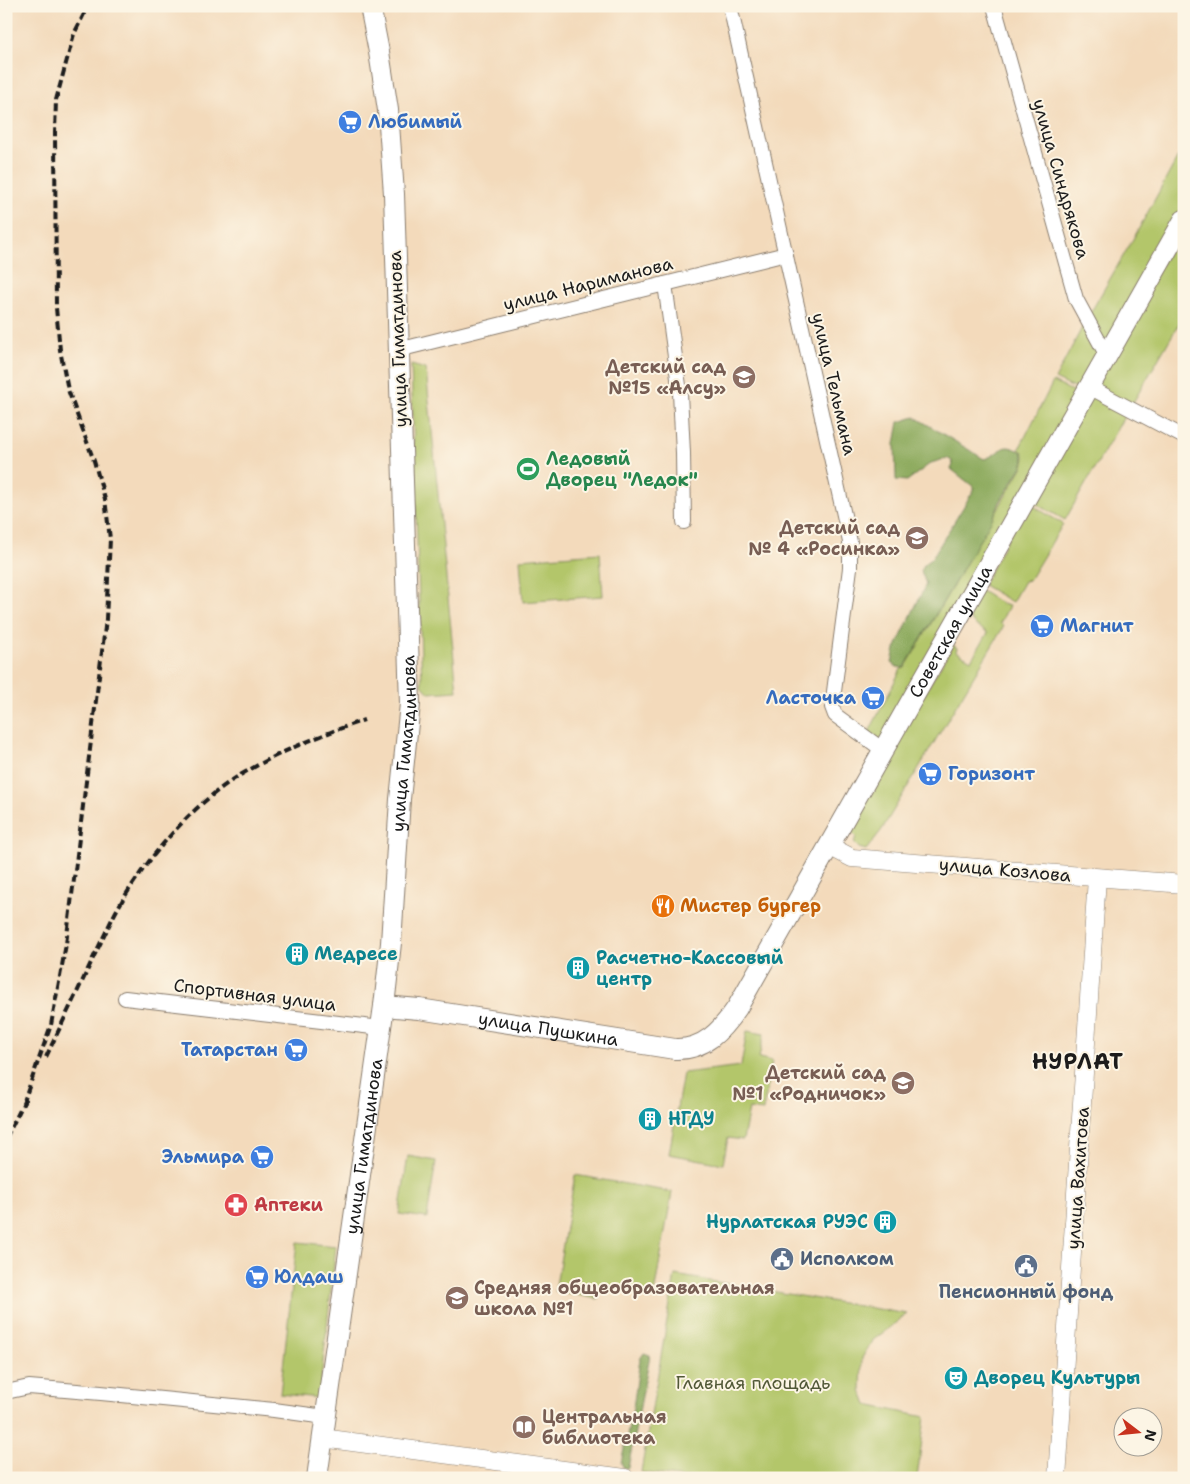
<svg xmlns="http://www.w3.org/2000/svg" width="1190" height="1484" font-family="'Shantell Sans',sans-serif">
  <rect width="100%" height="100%" fill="#fcf5e5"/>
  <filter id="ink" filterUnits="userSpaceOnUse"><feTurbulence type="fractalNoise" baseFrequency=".02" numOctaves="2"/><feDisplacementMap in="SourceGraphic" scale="10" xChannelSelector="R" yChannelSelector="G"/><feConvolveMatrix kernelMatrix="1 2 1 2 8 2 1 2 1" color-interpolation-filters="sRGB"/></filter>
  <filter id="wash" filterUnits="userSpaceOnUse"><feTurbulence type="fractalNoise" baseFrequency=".0096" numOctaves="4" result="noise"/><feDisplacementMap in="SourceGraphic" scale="20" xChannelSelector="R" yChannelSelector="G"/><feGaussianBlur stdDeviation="1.12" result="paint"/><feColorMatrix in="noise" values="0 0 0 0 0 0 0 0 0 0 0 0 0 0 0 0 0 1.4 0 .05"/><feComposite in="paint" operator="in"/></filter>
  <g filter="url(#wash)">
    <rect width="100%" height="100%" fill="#f3dabb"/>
    <g fill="#b3c66a" stroke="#687143">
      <path d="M1184 146V214L1107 351 1088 317 1137 232Z"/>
      <path d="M1184 224V315L1131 406 1093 386Z"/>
      <path d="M1085 322 1104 354 1082 392 1055 379Z"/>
      <path d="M411 365 426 369 457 691 429 693 422 685Z"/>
      <path d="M1053 382 1081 395 881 747 867 736 901 669 905 668 1023 466 1025 459 1023 452 1019 449Z"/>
      <path d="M1090 390 1128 410 1065 520 1028 499Z"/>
      <path d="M1027 502 1063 524 1029 580 1024 581 1012 602 983 585Z"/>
      <path d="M600 553 603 596 523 602 520 559Z"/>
      <path d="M980 590 1002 604 1009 606 1000 623 1004 626 881 831 866 850 859 848 854 843 856 836 846 827 953 645 957 648 956 651 971 660 988 633 974 624 967 615Z"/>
      <path d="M747 1031 764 1034 759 1058 772 1061 763 1111 749 1109 743 1140 728 1138 723 1164 669 1154 683 1073 741 1066Z"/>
      <path d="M408 1156 436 1161 427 1218 399 1214Z"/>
      <path d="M575 1175 672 1192 654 1294 601 1285 598 1299 555 1291Z"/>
      <path d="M297 1242 336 1246 319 1398 280 1394Z"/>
      <path d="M675 1275 907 1314 872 1341 862 1358 861 1390 867 1405 925 1417 917 1478H684L641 1472Z"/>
    </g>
    <g fill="#8eab5e" stroke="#55643d">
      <path d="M915 417 984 459C1004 453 999 440 1022 452L1024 460 1022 466 1000 502 991 521 907 663 904 668 897 667 892 663 895 649 926 584 921 571 924 564 932 558 975 488 951 469 953 465 952 461 947 458 931 463 907 481 896 480 895 444 899 422Z"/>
      <path d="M644 1353 650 1355 628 1468H624L621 1463 633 1408 640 1359Z"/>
    </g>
  </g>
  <g filter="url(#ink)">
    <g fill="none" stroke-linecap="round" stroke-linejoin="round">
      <g stroke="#887b6c" stroke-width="16">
        <g id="minor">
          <path d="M730 6 850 542V568L832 707 835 715 883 750"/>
          <path d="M994 6 1076 299 1107 356"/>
          <path d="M665 284 680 393 683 453 684 522"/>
          <path d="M398 350 786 254"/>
          <path d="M1089 387 1184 437"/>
          <path d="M125 998 381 1028"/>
          <path d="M6 1392 29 1387 101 1393 274 1410 325 1417"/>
        </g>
      </g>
      <g stroke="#887b6c" stroke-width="19">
        <g id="tertiary">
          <path d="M829 846 852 858 1184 884"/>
          <path d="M322 1438 625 1478"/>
          <path d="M1057 1478 1097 878"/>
        </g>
      </g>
      <g stroke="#887b6c" stroke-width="22">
        <g id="secondary">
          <path id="s1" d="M384 1006 419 1009 675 1049C704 1050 721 1031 737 1008L1184 220"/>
          <path id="s2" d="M317 1478 384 1006 391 943 400 799 410 704 394 194 388 110 379 52 370 6"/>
        </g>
      </g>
      <use href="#minor" stroke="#fff" stroke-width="14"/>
      <use href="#tertiary" stroke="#fff" stroke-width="18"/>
      <use href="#secondary" stroke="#fff" stroke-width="20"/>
      <g stroke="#1c1c1c" stroke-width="4" stroke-dasharray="8 4" stroke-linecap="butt">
        <path d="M6 16 7 6"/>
        <path d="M46 1057C62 1023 79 989 95 954 103 939 110 922 119 906 148 857 192 804 242 774 281 751 321 735 364 720"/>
        <path d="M23 1104 51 1025 66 944 106 619 110 539 105 499 94 461 68 390 60 350 56 308 55 133 56 100 74 34 88 6"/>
        <path d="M6 1138 26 1098"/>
      </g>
    </g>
  </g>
  <defs>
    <g id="supermarket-disc" transform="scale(1.25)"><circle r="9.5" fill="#3f7fe0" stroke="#fcf5e5"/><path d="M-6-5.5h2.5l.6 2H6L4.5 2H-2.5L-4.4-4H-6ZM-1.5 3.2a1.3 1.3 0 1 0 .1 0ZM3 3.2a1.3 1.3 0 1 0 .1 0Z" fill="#fff"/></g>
    <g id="school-disc" transform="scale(1.25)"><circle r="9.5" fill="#8d6e63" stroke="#fcf5e5"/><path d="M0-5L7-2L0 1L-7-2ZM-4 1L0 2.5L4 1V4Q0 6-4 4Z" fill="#fff"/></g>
    <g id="stadium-disc" transform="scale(1.25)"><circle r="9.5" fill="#2e9e5b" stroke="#fcf5e5"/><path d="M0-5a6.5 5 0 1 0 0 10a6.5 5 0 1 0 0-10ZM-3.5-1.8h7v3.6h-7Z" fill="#fff"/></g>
    <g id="restaurant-disc" transform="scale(1.25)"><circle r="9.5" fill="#e8710a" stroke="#fcf5e5"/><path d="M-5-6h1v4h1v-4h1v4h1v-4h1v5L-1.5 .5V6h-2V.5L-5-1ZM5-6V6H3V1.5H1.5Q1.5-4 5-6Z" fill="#fff"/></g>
    <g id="building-disc" transform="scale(1.25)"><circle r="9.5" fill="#0f9aa8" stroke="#fcf5e5"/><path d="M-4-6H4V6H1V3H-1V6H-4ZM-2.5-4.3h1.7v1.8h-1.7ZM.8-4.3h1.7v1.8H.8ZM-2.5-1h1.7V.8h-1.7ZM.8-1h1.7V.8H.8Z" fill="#fff"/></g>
    <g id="pharmacy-disc" transform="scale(1.25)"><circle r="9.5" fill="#e0444e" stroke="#fcf5e5"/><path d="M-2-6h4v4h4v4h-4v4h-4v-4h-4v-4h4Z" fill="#fff"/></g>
    <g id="civic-disc" transform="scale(1.25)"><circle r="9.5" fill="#5c6f8a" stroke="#fcf5e5"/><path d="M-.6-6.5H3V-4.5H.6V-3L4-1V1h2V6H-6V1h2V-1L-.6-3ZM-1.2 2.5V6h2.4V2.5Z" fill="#fff"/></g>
    <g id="theatre-disc" transform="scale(1.25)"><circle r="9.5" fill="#0f9aa8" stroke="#fcf5e5"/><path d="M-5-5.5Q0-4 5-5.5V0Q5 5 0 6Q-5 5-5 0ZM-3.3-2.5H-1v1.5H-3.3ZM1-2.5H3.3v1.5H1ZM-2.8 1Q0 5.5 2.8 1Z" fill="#fff"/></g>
    <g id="library-disc" transform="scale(1.25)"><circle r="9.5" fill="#8d6e63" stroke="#fcf5e5"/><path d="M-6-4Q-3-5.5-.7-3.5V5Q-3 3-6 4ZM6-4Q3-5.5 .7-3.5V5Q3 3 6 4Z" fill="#fff"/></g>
  </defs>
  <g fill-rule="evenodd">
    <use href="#supermarket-disc" x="350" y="122"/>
    <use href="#school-disc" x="744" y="377"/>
    <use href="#stadium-disc" x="528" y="469"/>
    <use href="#school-disc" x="917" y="538"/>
    <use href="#supermarket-disc" x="1042" y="626"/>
    <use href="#supermarket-disc" x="873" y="698"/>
    <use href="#supermarket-disc" x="930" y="774"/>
    <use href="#restaurant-disc" x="663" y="906"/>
    <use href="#building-disc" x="297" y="954"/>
    <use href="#building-disc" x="578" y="968"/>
    <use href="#supermarket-disc" x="296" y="1050"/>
    <use href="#school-disc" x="903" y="1083"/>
    <use href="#building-disc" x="650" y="1119"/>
    <use href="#supermarket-disc" x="262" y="1157"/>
    <use href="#pharmacy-disc" x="236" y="1205"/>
    <use href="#building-disc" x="885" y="1222"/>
    <use href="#civic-disc" x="782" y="1259"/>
    <use href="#civic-disc" x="1026" y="1266"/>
    <use href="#supermarket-disc" x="257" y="1277"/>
    <use href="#school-disc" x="457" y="1298"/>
    <use href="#theatre-disc" x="956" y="1378"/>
    <use href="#library-disc" x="524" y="1427"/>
  </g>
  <g text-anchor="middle" stroke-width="4" stroke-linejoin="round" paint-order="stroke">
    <g font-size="18" font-weight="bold" fill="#366cbe" stroke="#fcf5e5" text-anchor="start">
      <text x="368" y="128">Любимый</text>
      <text x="1060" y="632">Магнит</text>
      <text x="856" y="704" text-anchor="end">Ласточка</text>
      <text x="948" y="780">Горизонт</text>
      <text x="278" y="1056" text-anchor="end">Татарстан</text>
      <text x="244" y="1163" text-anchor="end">Эльмира</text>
      <text x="274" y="1283">Юлдаш</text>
    </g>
    <g font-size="18" fill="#1c1c1c" stroke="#fcf5e5">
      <text transform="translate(1061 179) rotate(74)" y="6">улица Синдрякова</text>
      <text transform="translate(588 284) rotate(-14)" y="6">улица Нариманова</text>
      <text transform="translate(398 339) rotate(-92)" y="6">улица Гиматдинова</text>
      <text transform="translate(834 384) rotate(77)" y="6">улица Тельмана</text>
      <text dy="6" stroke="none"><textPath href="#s1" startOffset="805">Советская улица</textPath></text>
      <text dy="6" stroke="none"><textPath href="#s2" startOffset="740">улица Гиматдинова</textPath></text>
      <text transform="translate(1005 870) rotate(5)" y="6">улица Козлова</text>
      <text transform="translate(255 995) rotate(7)" y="6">Спортивная улица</text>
      <text dy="6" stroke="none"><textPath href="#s1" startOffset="166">улица Пушкина</textPath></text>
      <text dy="6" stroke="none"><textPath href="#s2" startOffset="335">улица Гиматдинова</textPath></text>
      <text transform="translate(1078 1178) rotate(-86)" y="6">улица Вахитова</text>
    </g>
    <g font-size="18" font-weight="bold" fill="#785e54" stroke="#fcf5e5" text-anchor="end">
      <text x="726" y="373">Детский сад<tspan x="726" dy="21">№15 «Алсу»</tspan></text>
      <text x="900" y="534">Детский сад<tspan x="900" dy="21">№ 4 «Росинка»</tspan></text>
      <text x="886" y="1079">Детский сад<tspan x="886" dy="21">№1 «Родничок»</tspan></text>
      <text x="474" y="1294" text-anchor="start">Средняя общеобразовательная<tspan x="474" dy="21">школа №1</tspan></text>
      <text x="542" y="1423" text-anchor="start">Центральная<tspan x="542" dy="21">библиотека</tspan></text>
    </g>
    <g font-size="18" font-weight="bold" fill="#27864d" stroke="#fcf5e5" text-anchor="start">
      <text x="546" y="465">Ледовый<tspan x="546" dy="21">Дворец "Ледок"</tspan></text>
    </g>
    <g font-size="18" font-weight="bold" fill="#c56008" stroke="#fcf5e5" text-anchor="start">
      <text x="680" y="912">Мистер бургер</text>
    </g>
    <g font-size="18" font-weight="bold" fill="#0d838f" stroke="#fcf5e5" text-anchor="start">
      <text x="314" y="960">Медресе</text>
      <text x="596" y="964">Расчетно-Кассовый<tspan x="596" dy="21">центр</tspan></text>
      <text x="668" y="1125">НГДУ</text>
      <text x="868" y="1228" text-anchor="end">Нурлатская РУЭС</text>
      <text x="974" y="1384">Дворец Культуры</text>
    </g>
    <g font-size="18" font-weight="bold" fill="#be3a42" stroke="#fcf5e5" text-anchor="start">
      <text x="254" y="1211">Аптеки</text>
    </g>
    <g font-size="18" font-weight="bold" fill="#4e5e75" stroke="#fcf5e5" text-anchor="start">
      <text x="800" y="1265">Исполком</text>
      <text x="1026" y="1298" text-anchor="middle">Пенсионный фонд</text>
    </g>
    <g font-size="18" fill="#515837" stroke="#fcf5e5">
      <text x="753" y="1389">Главная площадь</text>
    </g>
    <g font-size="22" font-weight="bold" letter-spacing="1" fill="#1c1c1c" stroke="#fcf5e5">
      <text x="1078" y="1069">НУРЛАТ</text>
    </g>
  </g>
  <rect width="1190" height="1484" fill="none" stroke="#fcf5e5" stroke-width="25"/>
  <g transform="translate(1138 1432) rotate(106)"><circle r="24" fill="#fcf5e5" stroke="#a29e95"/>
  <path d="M0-4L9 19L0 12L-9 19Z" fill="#c8321e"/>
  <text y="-8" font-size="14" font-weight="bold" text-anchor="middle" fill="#1c1c1c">N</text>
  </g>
</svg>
